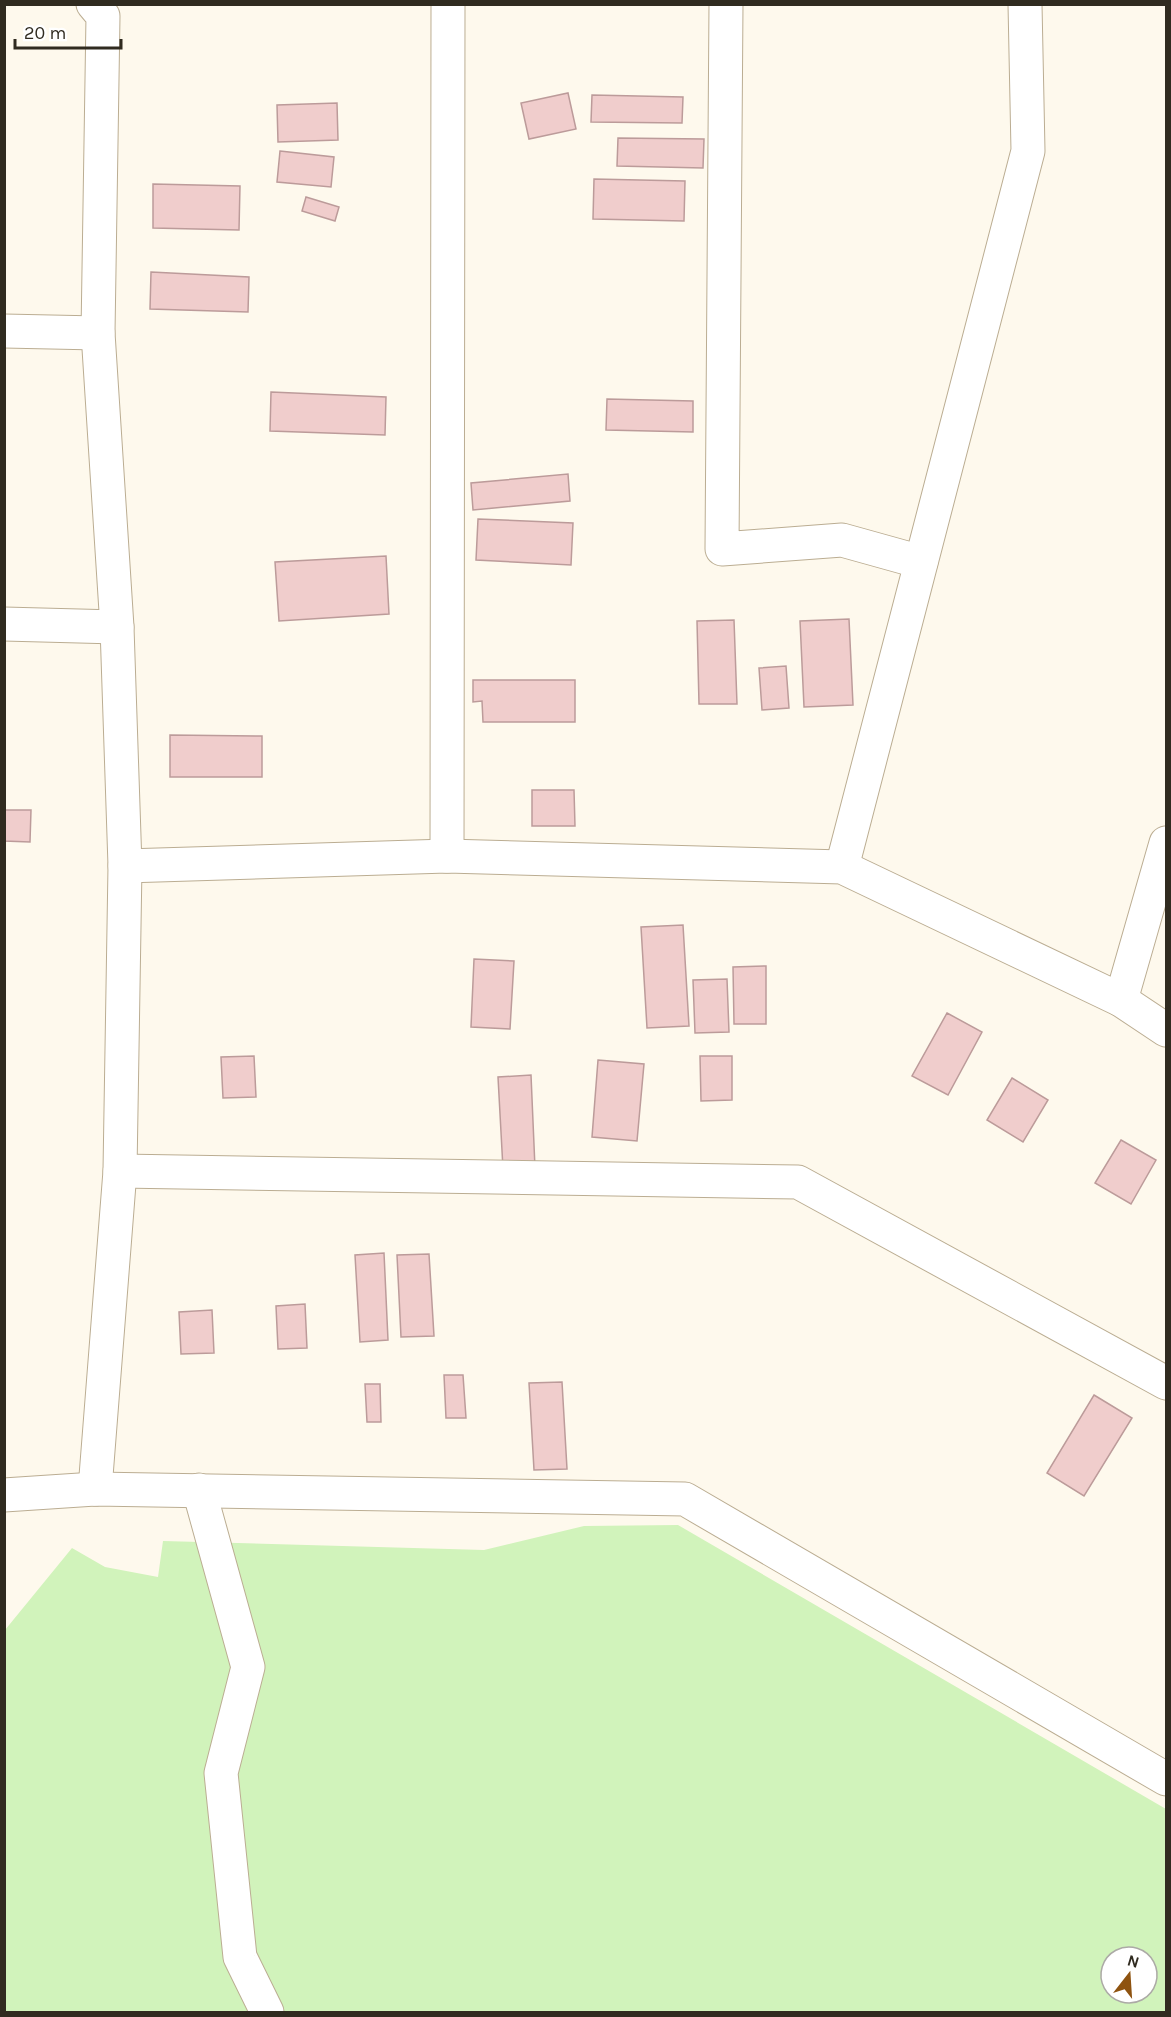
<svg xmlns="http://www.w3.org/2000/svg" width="1171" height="2017" font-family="Karla,sans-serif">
  <rect width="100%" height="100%" fill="#fef9ed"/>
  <path fill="#d1f3bb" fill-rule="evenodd" d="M678 1525 1166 1809V2012H5V1630L72 1548 105 1567 158 1577 163 1541 484 1550 584 1526ZM1111 1957H1147V1993H1111Z"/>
  <g fill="#f0cdcc" stroke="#bc9b9a" stroke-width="1.5">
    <path d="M568 93 576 129 529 139 521 103Z"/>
    <path d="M592 95 683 97 682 123 591 122Z"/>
    <path d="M337 103 338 140 278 142 277 105Z"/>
    <path d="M618 138 704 139 703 168 617 166Z"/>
    <path d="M280 151 334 157 331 187 277 182Z"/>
    <path d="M594 179 685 181 684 221 593 219Z"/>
    <path d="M153 184 240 186 239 230 153 228Z"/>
    <path d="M306 197 339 207 335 221 302 211Z"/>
    <path d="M151 272 249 277 248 312 150 309Z"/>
    <path d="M271 392 386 397 385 435 270 431Z"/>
    <path d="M607 399 693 401V432L606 430Z"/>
    <path d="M568 474 570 501 473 510 471 483Z"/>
    <path d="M478 519 573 523 571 565 476 560Z"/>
    <path d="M386 556 389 614 279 621 275 562Z"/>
    <path d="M849 619 853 705 804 707 800 621Z"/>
    <path d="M734 620 737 704H699L697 621Z"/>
    <path d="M786 666 789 708 762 710 759 668Z"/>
    <path d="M473 680H575V722H483L482 701 473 702Z"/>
    <path d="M170 735 262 736V777H170Z"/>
    <path d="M532 790H574L575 826H532Z"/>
    <path d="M4 810H31L30 842 4 841Z"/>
    <path d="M683 925 689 1026 647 1028 641 927Z"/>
    <path d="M474 959 514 961 510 1029 471 1027Z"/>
    <path d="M766 966V1024H734L733 967Z"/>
    <path d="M727 979 729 1032 695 1033 693 980Z"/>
    <path d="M947 1013 982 1032 948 1095 912 1076Z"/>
    <path d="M254 1056 256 1097 223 1098 221 1057Z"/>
    <path d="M700 1056H732V1100L701 1101Z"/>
    <path d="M598 1060 644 1064 637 1141 592 1137Z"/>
    <path d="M531 1075 535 1168 503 1169 498 1077Z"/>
    <path d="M1012 1078 1048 1100 1023 1142 987 1120Z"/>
    <path d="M1121 1140 1156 1160 1131 1204 1095 1183Z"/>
    <path d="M384 1253 388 1340 360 1342 355 1255Z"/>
    <path d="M429 1254 434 1336 401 1337 397 1255Z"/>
    <path d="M305 1304 307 1348 278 1349 276 1306Z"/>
    <path d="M212 1310 214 1353 181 1354 179 1312Z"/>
    <path d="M444 1375H463L466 1418H446Z"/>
    <path d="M562 1382 567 1469 534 1470 529 1383Z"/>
    <path d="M365 1384H380L381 1422H367Z"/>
    <path d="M1094 1395 1132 1418 1084 1496 1047 1473Z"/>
  </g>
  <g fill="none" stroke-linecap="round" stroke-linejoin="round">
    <g stroke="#bbad92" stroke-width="35">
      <g id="minor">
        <path d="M93 4 103 16 98 333 117 627 125 866 120 1171 95 1489"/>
        <path d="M726 4 722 549 842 540 921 562"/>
        <path d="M4 331 98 333"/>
        <path d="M4 624 117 627"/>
        <path d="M447 856 448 4"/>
        <path d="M125 866 447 856 842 867 1121 1000 1166 1030"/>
        <path d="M842 867 1028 151 1025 4"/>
        <path d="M1121 1000 1166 843"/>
        <path d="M120 1171 798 1182 1166 1383"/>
        <path d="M199 1490 248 1667 221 1773 240 1957 267 2012"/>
        <path d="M4 1495 95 1489 685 1499 1166 1779"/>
      </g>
    </g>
    <use href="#minor" stroke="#fff" stroke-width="33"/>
  </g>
  <rect width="1171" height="2017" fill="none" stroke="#302b20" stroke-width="12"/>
  <g transform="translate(1129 1975) rotate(17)"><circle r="28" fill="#ffffff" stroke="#acaaa6" stroke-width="1.5"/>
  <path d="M0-4.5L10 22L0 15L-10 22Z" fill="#8e5310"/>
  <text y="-9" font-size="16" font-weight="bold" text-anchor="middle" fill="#302b20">N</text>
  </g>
  <path d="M15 39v9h106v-9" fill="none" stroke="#302b20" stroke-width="3"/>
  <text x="24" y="39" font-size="18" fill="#302b20" stroke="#ffffff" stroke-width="4.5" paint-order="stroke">20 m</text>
</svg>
